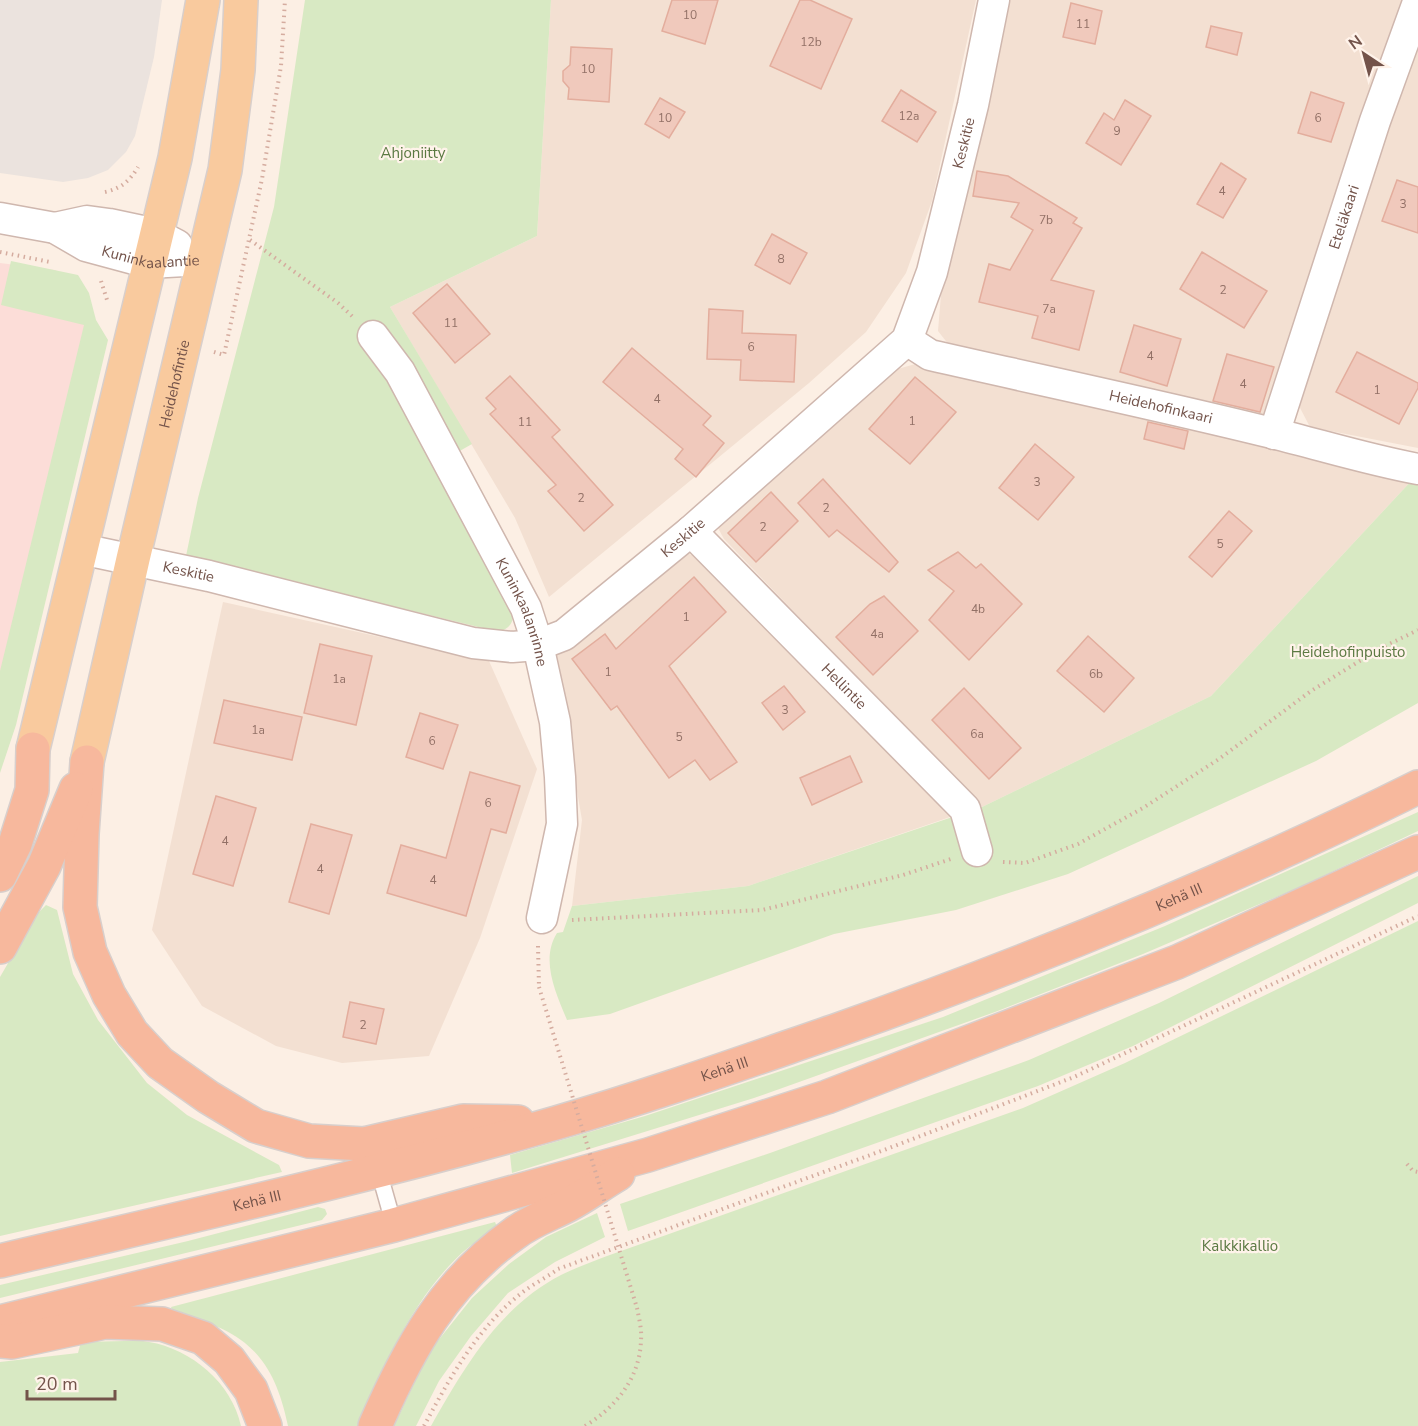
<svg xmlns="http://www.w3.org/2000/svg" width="1418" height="1426" font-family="'Nunito Sans',sans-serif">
  <rect width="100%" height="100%" fill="#fcefe4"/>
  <g fill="#f3e0d2">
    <path d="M551 0H976L932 201 906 273 866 332 809 383 549 597 515 518 390 307 537 236Z"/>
    <path d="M1002 0H1406L1263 420 949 345 938 331 941 295Z"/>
    <path d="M1418 39V448L1310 427 1298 404 1383 132Z"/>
    <path d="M919 363 1414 478 1211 696 982 807 724 539 718 528 725 516 887 372Z"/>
    <path d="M689 554 708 561 956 815 748 886 572 906 582 820 554 658 672 558Z"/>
    <path d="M223 602 489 661 537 769 480 938 429 1056 342 1063 276 1046 202 1006 152 930Z"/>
  </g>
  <path fill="#fcddd8" d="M0 263 55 270 74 280 92 320 0 695Z"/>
  <path fill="#ebe3de" d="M0 0H162L154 57 135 136 126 152 108 170 88 178 63 182 0 173Z"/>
  <g fill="#d8e9c3">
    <path d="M305 0H551L537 236 390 307 472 444 435 465 513 613C513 624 510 627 499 632L186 556 198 498 274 207Z"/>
    <path d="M11 261 78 275 89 293 96 320 108 340 16 725 0 773V671L84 325 1 305Z"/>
    <path d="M1414 478H1418V703L1316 761 1068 874 956 910 834 934 610 1014 567 1020C556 993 540 960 557 933L563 932 572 906 748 886 982 807 1211 696Z"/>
    <path d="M1418 812V831L1302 886 1143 954 995 1012 754 1098 512 1173 510 1155 645 1116 943 1017 1165 926Z"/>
    <path d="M1418 876V903L1133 1046 1038 1086 628 1231 620 1204 770 1153 1029 1060 1159 1003Z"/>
    <path d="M46 905 57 910 73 974 98 1020 147 1083 187 1115 279 1165 282 1172 0 1236V977L36 915Z"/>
    <path d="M1418 921V1426H431C464 1368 499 1307 561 1275 575 1268 592 1262 607 1256L1023 1108 1125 1063Z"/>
    <path d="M318 1207 325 1209 327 1214 322 1220 0 1298V1285L188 1241Z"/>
    <path d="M597 1213 605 1237 555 1262 508 1293 471 1336 439 1381 416 1426H394L429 1352 472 1298 509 1264 546 1237Z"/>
    <path d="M495 1222 497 1227C485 1235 473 1243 463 1252 413 1298 384 1365 357 1426H288C273 1353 243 1330 173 1312L171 1307Z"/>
    <path d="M125 1341C133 1341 141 1340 149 1342 191 1349 232 1383 241 1426H0V1362L78 1353 81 1342Z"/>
  </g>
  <g fill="#f0c9bc" stroke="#e3ad9d" stroke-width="1.5">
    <path d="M672 0H718L705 44 662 31Z"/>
    <path d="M800 0H810L852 19 821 89 770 66Z"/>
    <path d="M1071 3 1102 11 1095 44 1063 37Z"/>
    <path d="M1211 26 1242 33 1237 55 1206 47Z"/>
    <path d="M571 47 612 49 609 102 568 99 569 88 563 81V71L570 65Z"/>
    <path d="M901 90 936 112 917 142 882 121Z"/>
    <path d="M1311 92 1344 103 1331 142 1298 133Z"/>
    <path d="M660 98 685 112 669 138 645 124Z"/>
    <path d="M1125 100 1151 116 1121 165 1086 143 1104 113 1114 120Z"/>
    <path d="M1221 163 1246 179 1223 218 1197 204Z"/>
    <path d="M977 171 1008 176 1077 218 1073 223 1082 228 1051 280 1094 291 1079 350 1032 338 1038 316 979 302 989 264 1010 270 1033 230 1011 217 1019 203 973 196Z"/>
    <path d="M1397 180 1418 187V233L1382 221Z"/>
    <path d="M772 234 807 253 790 284 755 265Z"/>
    <path d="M1202 252 1267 291 1244 328 1180 289Z"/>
    <path d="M447 284 490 334 455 363 413 313Z"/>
    <path d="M709 309 743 311 742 333 796 335 794 382 740 380 741 360 707 359Z"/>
    <path d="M1134 325 1181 339 1167 386 1120 372Z"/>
    <path d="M632 348 711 416 703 425 724 443 696 477 675 459 683 449 603 382Z"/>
    <path d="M1357 352 1418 383V388L1399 424 1336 392Z"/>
    <path d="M1227 354 1274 367 1260 412 1213 401Z"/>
    <path d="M510 376 560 430 552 437 613 505 584 531 548 491 556 485 490 414 496 409 486 398Z"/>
    <path d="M915 377 956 412 910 464 869 429Z"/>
    <path d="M1148 422 1188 431 1184 449 1144 439Z"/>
    <path d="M1035 444 1074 477 1038 520 999 488Z"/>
    <path d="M823 479 898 562 889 572 837 530 829 537 798 503Z"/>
    <path d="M771 492 798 521 756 562 728 533Z"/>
    <path d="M1229 511 1252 531 1212 577 1189 557Z"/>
    <path d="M958 552 976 568 981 564 1022 604 969 660 929 620 954 591 928 570Z"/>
    <path d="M694 577 726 612 669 666 737 762 710 780 695 760 669 778 617 706 611 710 572 659 605 634 616 649Z"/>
    <path d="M884 596 918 631 873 675 836 637 870 604Z"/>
    <path d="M1088 636 1134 678 1104 712 1057 671Z"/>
    <path d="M320 644 372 656 356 725 304 713Z"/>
    <path d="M784 686 805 712 783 730 762 703Z"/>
    <path d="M964 688 1021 748 989 779 932 720Z"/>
    <path d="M224 700 302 717 292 760 214 743Z"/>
    <path d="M420 713 458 725 443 769 406 757Z"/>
    <path d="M850 756 862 782 812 805 800 778Z"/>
    <path d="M470 772 520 786 506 833 491 829 466 916 387 893 401 845 446 858Z"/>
    <path d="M216 796 256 808 233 886 193 874Z"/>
    <path d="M311 824 352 835 329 914 289 902Z"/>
    <path d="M350 1002 384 1009 376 1044 343 1037Z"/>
  </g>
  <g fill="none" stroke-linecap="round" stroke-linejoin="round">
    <g stroke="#cfb7ae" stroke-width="18">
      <path id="service" d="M379 1172 394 1225"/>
    </g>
    <g stroke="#cfb7ae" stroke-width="33">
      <g id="minor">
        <path id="s1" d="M0 218 55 228 86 246 149 263 203 260"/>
        <path d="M55 228 87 221 109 224 156 234 177 245"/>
        <path id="s2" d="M373 336 400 372 526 608 538 645 555 722 560 777 562 824 542 918"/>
        <path id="s3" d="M907 340 930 355C1044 381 1159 405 1272 433 1321 445 1369 460 1418 469"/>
        <path id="s4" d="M1274 434 1375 121 1418 2"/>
        <path id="s5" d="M691 531 965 809 977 851"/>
        <path id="s6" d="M81 549 209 576 473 643 512 647 538 645 564 635 691 531 907 340 932 272 973 105 994 0"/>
      </g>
    </g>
    <g stroke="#d8cfcc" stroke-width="36">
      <g id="primary">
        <path d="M33 749 175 158 203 0"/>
        <path id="s7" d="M87 762 133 559 225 170 238 70 241 0"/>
      </g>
    </g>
    <g stroke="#d8cfcc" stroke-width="36">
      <g id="trunk">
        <path d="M87 762 82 834 80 907 90 952 109 995 132 1033 160 1063 208 1097 256 1126 309 1141 364 1144 463 1121 518 1122"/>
        <path d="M0 875 15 844 32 790 33 749"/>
        <path d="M0 947 44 866 76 789"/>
        <path id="s8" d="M0 1261C186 1217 372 1176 556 1123 650 1096 742 1063 835 1031 1033 961 1229 881 1418 787"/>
        <path d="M0 1322 394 1225 648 1155 827 1097 1177 962 1418 852"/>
        <path d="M0 1341 12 1342 105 1322 162 1324 203 1338 229 1360 251 1390 265 1426"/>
        <path d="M375 1426C409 1348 444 1283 515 1233 531 1221 551 1214 568 1205 585 1196 601 1184 618 1174"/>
      </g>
    </g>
    <g stroke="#d5ac9f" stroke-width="4" stroke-dasharray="1.5 4.5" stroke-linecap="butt">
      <path d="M105 192C120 189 130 181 138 167"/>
      <path d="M250 240 338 303 353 317"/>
      <path d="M0 252 50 262"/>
      <path d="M101 281 108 303"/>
      <path d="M214 352 224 355 262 179 281 66 285 0"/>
      <path d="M1003 862 1025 863 1078 844 1143 808 1219 759 1311 691 1379 649 1418 630"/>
      <path d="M572 920 762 910 903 875 951 859"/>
      <path d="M538 946 539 987"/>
      <path d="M1407 1164 1413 1171 1418 1172"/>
      <path d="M424 1426C449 1379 477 1329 519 1295 531 1285 546 1278 558 1269L884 1150 1074 1077 1418 916"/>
      <path d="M585 1426C616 1407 640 1378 641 1340 642 1330 639 1318 637 1308"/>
    </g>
    <use href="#service" stroke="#fff" stroke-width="15"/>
    <use href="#minor" stroke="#fff" stroke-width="30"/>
    <use href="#primary" stroke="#f9ca9e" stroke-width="33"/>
    <use href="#trunk" stroke="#f7b89d" stroke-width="33"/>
    <path stroke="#d5ac9f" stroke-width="4" stroke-dasharray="1.5 4.5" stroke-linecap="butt" d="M539 987 637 1308"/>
  </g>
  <g text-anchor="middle" stroke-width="4.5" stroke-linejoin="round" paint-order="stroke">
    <g font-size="12" fill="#927066">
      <text x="690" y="19">10</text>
      <text x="1083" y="28">11</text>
      <text x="811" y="46">12b</text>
      <text x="588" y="73">10</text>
      <text x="909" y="120">12a</text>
      <text x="665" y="122">10</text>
      <text x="1318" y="122">6</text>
      <text x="1117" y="135">9</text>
      <text x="1222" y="195">4</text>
      <text x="1403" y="208">3</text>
      <text x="1046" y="224">7b</text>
      <text x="781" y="263">8</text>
      <text x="1223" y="294">2</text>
      <text x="1049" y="313">7a</text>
      <text x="451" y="327">11</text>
      <text x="751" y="351">6</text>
      <text x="1150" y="360">4</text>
      <text x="1243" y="388">4</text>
      <text x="1377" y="394">1</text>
      <text x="657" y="403">4</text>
      <text x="912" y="425">1</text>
      <text x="525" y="426">11</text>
      <text x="1037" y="486">3</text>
      <text x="581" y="502">2</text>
      <text x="826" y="512">2</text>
      <text x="763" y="531">2</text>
      <text x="1220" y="548">5</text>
      <text x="978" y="613">4b</text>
      <text x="686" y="621">1</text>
      <text x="877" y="638">4a</text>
      <text x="608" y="676">1</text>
      <text x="1096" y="678">6b</text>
      <text x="339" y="683">1a</text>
      <text x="785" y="714">3</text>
      <text x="258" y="734">1a</text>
      <text x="977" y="738">6a</text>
      <text x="679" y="741">5</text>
      <text x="432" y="745">6</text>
      <text x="488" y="807">6</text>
      <text x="225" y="845">4</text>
      <text x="320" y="873">4</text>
      <text x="433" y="884">4</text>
      <text x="363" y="1029">2</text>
    </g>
    <g font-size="15" fill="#73534a" stroke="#fff3ea">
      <text dy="5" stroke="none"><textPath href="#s6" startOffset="1154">Keskitie</textPath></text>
      <text dy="5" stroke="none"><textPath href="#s4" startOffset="228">Eteläkaari</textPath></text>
      <text dy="5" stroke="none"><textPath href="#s1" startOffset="158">Kuninkaalantie</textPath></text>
      <text dy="5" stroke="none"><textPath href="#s7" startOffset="388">Heidehofintie</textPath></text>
      <text dy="5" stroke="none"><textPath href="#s3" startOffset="264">Heidehofinkaari</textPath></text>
      <text dy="5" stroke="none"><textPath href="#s6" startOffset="650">Keskitie</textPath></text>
      <text dy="5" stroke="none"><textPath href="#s6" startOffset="110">Keskitie</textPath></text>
      <text dy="5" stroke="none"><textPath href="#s2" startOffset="315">Kuninkaalanrinne</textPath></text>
      <text dy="5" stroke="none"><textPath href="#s5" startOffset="218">Hellintie</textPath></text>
      <text dy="5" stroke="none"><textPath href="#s8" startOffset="1236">Kehä III</textPath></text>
      <text dy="5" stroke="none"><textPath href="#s8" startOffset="750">Kehä III</textPath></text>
      <text dy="5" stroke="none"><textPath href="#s8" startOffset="264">Kehä III</textPath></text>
    </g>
    <g font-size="15" fill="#5b7942" stroke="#fff3ea">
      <text x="413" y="158">Ahjoniitty</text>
      <text x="1348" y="657">Heidehofinpuisto</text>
      <text x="1240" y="1251">Kalkkikallio</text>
    </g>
  </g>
  <g transform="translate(1364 54) rotate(324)" stroke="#fff3ea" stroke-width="4.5" paint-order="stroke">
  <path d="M0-4.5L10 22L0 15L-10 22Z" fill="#73534a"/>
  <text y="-9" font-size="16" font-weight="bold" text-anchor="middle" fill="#73534a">N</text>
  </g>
  <path d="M27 1390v9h88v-9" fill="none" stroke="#73534a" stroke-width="3"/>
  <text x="36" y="1390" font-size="18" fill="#73534a" stroke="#fff3ea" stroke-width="4.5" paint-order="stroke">20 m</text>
</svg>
